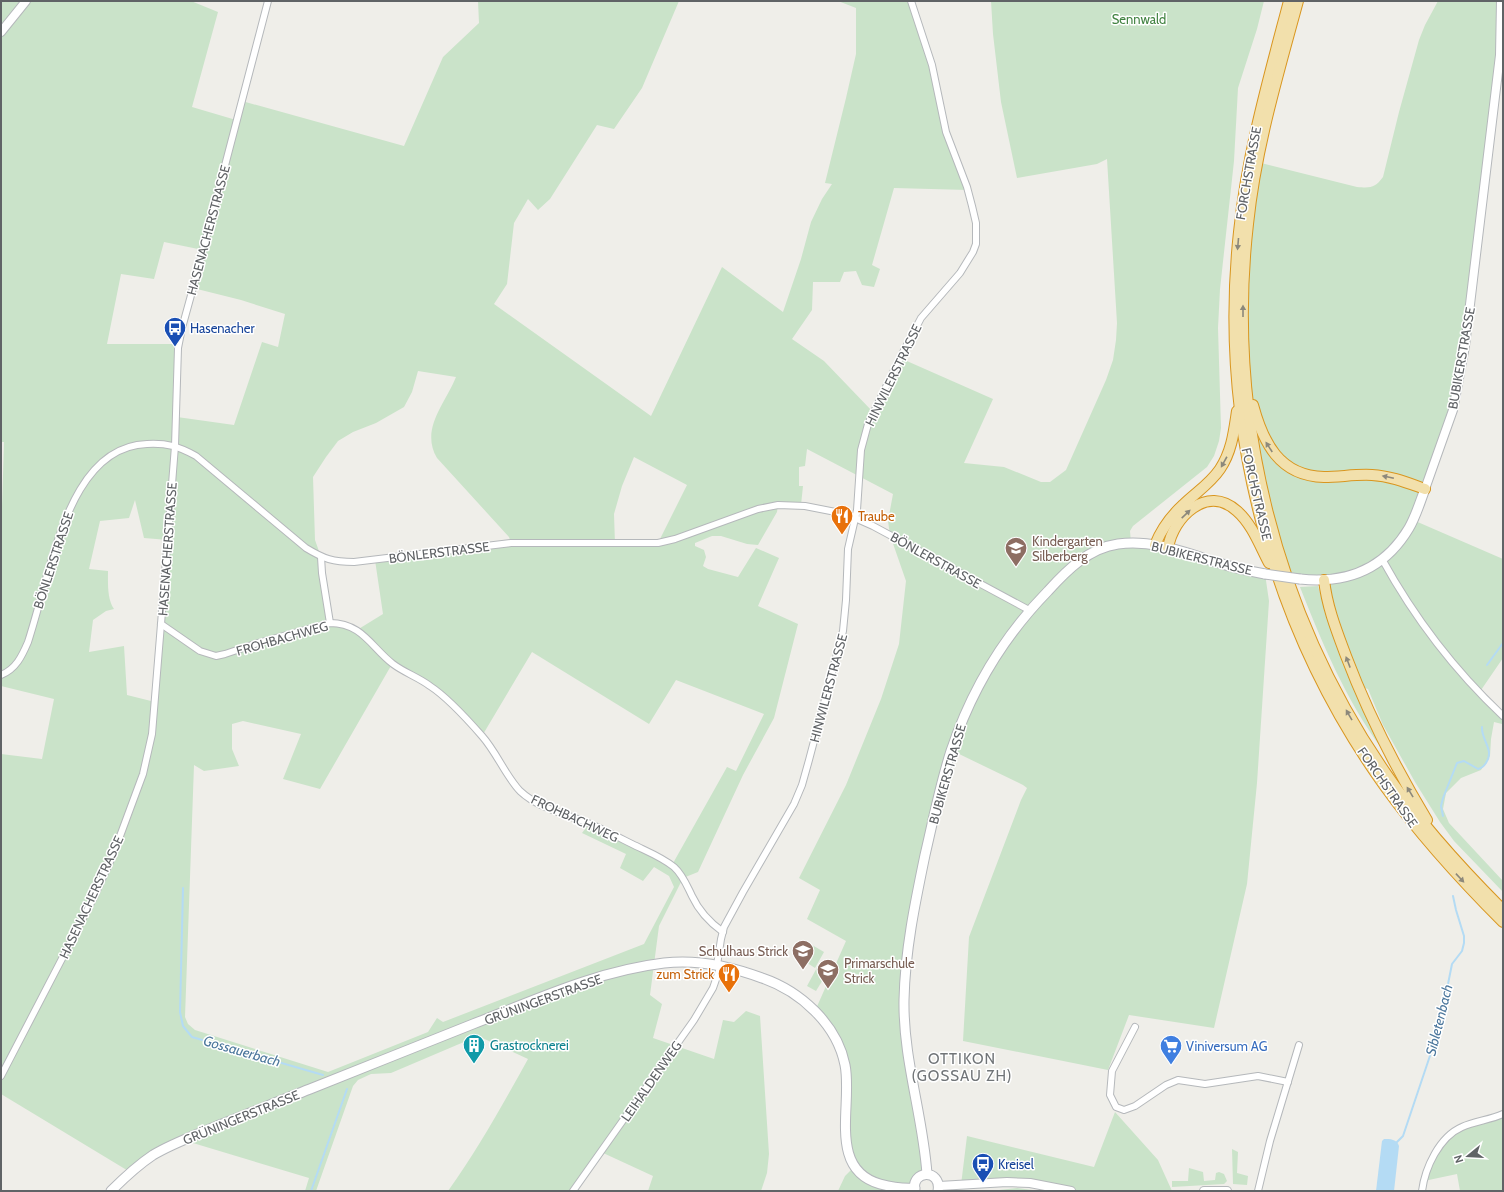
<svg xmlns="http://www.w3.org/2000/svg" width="1504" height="1192" font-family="Cabin,sans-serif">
  <rect width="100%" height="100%" fill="#efeee9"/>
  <g fill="#cae3c9" fill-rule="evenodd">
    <path d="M1 1H191L218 12 192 107 236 120 242 101 404 146 443 57 479 23 478 1H679L642 88 614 129 597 125 550 199 538 210 528 199 514 223 507 284 494 304 651 416 722 267 783 312 801 259 811 222 822 199 832 184 825 183 846 98 856 54V8L838 1H911L927 46 941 114 968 190 894 188 872 265 880 269 874 287 862 285 856 271 844 272 840 282H813L812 310 792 339 824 361 873 412 900 358 993 399 964 463 1004 467 1041 482H1050L1066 470 1106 380 1113 360 1116 340 1117 323 1107 159 1097 164 1017 178 1001 102 993 34 991 1H1264L1257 29 1238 88 1234 161 1220 289 1218 328 1221 428 1219 441 1214 456 1207 467 1133 526 1130 531 1131 543 1265 574 1269 601 1257 783 1247 884 1214 1028 1129 1015 1108 1070 963 1041 969 937 1021 800 1027 788 1023 785 955 752 931 827 904 1002 927 1164 915 1184 893 1191H838L845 1176 854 1167 852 1163 845 1063 815 1011 846 941 807 919 820 890 799 878 846 785 881 699 899 644 906 581 890 535 888 521 893 494 807 449 805 466 799 467V486H803L801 505H778L777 512 758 545 747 544 721 536H712L695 543V546L704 550 706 557 703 566 708 569 738 577 756 548 779 558 758 606 798 624 774 718 743 775 698 872 683 878 659 926 650 995 662 1004 653 1038 714 1059 723 1020 734 1022 746 1011 760 1016 769 1154 767 1173 761 1191H648L653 1176 601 1152 573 1191H448C478 1149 503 1104 528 1059L478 1036 391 1073 371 1074 358 1080 353 1086 316 1191H305L309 1178 183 1140 130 1172 1 1094V754L42 759 54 699 1 686V539L4 442H1ZM164 242 203 250 193 288 241 300 285 314 278 347 262 342 234 425 177 417 174 362 175 344H107L121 274 154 279ZM418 371 456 377C445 404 420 429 437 458L509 537 511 543 375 560 383 614 357 630 330 623 321 557 315 540 313 477 326 457 338 441 353 432 376 423 404 407 412 392ZM634 457 687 485 658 543 615 544 614 514 622 486ZM135 500 144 538 168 540 155 702 127 695 124 646 89 652 93 620 106 611 114 609C107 599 108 583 108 571L89 569 100 521 129 518ZM532 652 649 724 676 680 764 714 736 771 727 767 672 865 589 824 582 833 626 854 620 868 643 881 654 867 669 876 674 887 644 944 443 1022 437 1018 428 1032 328 1072 195 1030 188 1024 185 1017 194 765 204 771 239 766 232 749V724L243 721 301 734 283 779 320 789 392 664 447 700 482 736Z"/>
    <path d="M1438 1H1503V82L1498 81 1457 391 1413 520 1503 559V658L1479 693 1503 716V723L1502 724 1494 722 1491 739 1490 756 1481 770 1461 778 1446 793 1443 809 1449 823 1503 881V892L1454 841 1440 822 1415 782 1383 725 1368 689 1358 686 1324 580 1287 577 1268 515 1243 351 1257 162 1357 187C1371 188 1375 188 1383 177L1399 112 1419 40 1425 25Z"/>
    <path d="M1318 586 1334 639 1352 685 1382 749C1346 700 1322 643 1300 587Z"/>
    <path d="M807 942 824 952 815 968 798 957Z"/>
    <path d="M820 962 830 968 816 991 807 986Z"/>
    <path d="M1115 1112 1158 1160 1172 1191H1071L1037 1184 961 1185 967 1136 1094 1167Z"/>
    <path d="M1503 1114V1191H1460L1457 1174 1424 1181 1431 1163 1450 1135Z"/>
    <path d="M1232 1149 1238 1152 1237 1173 1248 1176 1247 1185 1233 1184Z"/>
    <path d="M1189 1168 1203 1172 1204 1181 1215 1180 1216 1173 1219 1172 1224 1174 1227 1181 1224 1184 1172 1187V1181H1188Z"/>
    <path d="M1017 1188 1040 1191H990Z"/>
  </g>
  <path fill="#b4dbf4" d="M1384 1139C1390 1139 1397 1139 1399 1146L1394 1191H1376L1382 1141Z"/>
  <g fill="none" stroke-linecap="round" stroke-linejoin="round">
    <g stroke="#b4dbf4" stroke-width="2">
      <path d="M1487 665 1503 643"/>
      <path d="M1443 816 1441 806 1443 798 1457 763 1464 761 1478 769C1482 768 1484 766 1486 763 1495 750 1481 740 1482 727"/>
      <path d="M183 888 180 1012 183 1026 192 1037 323 1075"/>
      <path d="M1397 1142 1403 1136 1439 1029 1452 964 1462 951 1464 943V936L1456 910 1453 896"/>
      <path d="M311 1191 347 1089"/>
    </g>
    <g stroke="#b5b8bb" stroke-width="8">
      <g id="minor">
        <path d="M321 557 322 573 330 623"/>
        <path d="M1382 559C1415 619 1453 669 1503 716"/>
        <path d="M161 624 200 651 216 656 225 654 258 643 330 623C362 623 371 647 393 664 405 673 418 677 430 686 447 697 468 720 482 736 497 753 505 775 520 791 537 807 561 813 583 821 599 827 616 836 632 844 646 851 662 857 674 867 683 875 687 886 692 896 699 911 709 922 723 932"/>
        <path d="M1 675C16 669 22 656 28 642 35 620 41 597 47 575 62 525 84 446 147 444 167 443 178 446 196 456L306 548C324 559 333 562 354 562L511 543H658L675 539 758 509 778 505 805 506 846 514 873 526 1029 610"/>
        <path d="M717 965 721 939 724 927 743 892 794 804 802 785 809 760 843 631 846 600 848 549 857 510 861 450 868 424 900 358 921 318 960 273 973 252 976 244V223L972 206 967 187 946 132 932 65 911 1"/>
        <path d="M1135 1027 1112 1071 1110 1095 1116 1107 1124 1110 1135 1106 1166 1085 1178 1080 1205 1084 1258 1076 1288 1082"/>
        <path d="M1 1076 93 899 113 855 143 774 152 734 161 624 175 446 178 348 182 328 193 288 268 1"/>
        <path d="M573 1191 694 1020 713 988 721 965"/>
        <path d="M1258 1191 1270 1141 1299 1045"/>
        <path d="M1422 1191C1425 1168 1439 1137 1462 1127 1475 1121 1490 1120 1503 1114"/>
      </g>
    </g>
    <g stroke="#b5b8bb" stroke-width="10">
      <g id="tertiary">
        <path d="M1 32 26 1"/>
        <path d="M1425 489 1453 410 1465 346 1500 55 1501 1"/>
        <path d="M939 1186 1007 1182 1030 1183 1071 1191"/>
        <path d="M1204 1191H1227"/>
      </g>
    </g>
    <g stroke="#b4b7bb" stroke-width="11">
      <g id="secondary">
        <path d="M1300 579C1346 584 1384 570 1409 528 1416 516 1420 502 1425 489"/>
        <path d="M927 1174C923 1116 903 1059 904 1000 905 951 915 903 925 855 933 821 940 785 951 751 971 691 1004 636 1048 591 1067 570 1089 548 1118 544 1153 539 1186 553 1219 563 1234 568 1249 571 1265 574"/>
        <path d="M111 1191C124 1178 138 1165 153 1155 173 1143 196 1135 217 1126 248 1114 279 1101 310 1089 364 1067 419 1046 473 1024 535 1000 597 971 664 963 698 959 730 966 762 978 800 991 837 1024 845 1065 853 1104 827 1169 880 1184 891 1187 903 1189 915 1188"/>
        <path d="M915 1191C910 1170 942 1168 938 1191"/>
      </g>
    </g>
    <g stroke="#d9961f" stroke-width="12">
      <g id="trunk">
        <path d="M1289 1C1269 77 1247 153 1239 232 1218 425 1271 627 1384 785 1420 835 1460 879 1503 922"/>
        <path d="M1298 1C1278 75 1256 147 1248 224 1226 417 1276 615 1387 775 1421 824 1461 868 1503 910"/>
        <path d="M1253 405C1263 442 1279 476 1324 477 1340 477 1356 474 1372 475 1391 476 1408 483 1425 489"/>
        <path d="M1155 545C1161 530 1171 516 1183 505 1195 493 1210 484 1220 469 1232 451 1234 431 1237 411"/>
        <path d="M1168 548C1173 517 1207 484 1237 511 1252 524 1260 546 1269 563"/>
        <path d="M1324 580C1327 607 1337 632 1346 656 1368 714 1395 767 1427 820"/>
      </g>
    </g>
    <use href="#minor" stroke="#fff" stroke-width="6"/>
    <use href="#tertiary" stroke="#fff" stroke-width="8"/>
    <use href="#secondary" stroke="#fff" stroke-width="9"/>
    <use href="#trunk" stroke="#f2e0ac" stroke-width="10"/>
    <g stroke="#b4b7bb" stroke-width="11" stroke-linecap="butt">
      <path id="secondary-bridge" d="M1265 574 1300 579"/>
    </g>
    <use href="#secondary-bridge" stroke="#fff" stroke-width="9"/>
  </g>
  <defs><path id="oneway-solid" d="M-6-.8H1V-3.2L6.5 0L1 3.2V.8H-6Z"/></defs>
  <g fill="#8c887b">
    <use href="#oneway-solid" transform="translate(1238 244) rotate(95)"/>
    <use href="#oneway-solid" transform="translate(1243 311) rotate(-90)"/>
    <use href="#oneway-solid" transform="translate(1269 447) rotate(-123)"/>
    <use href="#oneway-solid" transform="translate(1224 462) rotate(119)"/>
    <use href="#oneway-solid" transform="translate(1388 477) rotate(-168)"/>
    <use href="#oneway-solid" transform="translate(1186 514) rotate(-44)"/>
    <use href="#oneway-solid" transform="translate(1348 662) rotate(-111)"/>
    <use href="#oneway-solid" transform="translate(1349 715) rotate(-120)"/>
    <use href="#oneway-solid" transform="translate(1410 792) rotate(-121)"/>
    <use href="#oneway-solid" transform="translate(1460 878) rotate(47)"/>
  </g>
  <defs>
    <g id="bus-pin" transform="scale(1.15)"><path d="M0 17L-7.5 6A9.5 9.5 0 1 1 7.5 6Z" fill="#1a4fb4" stroke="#fff"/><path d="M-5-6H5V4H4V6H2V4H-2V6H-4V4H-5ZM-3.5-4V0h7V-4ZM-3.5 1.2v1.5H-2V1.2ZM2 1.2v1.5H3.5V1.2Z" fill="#fff"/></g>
    <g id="restaurant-pin" transform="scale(1.15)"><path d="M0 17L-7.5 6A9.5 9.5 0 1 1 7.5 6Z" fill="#e8710a" stroke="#fff"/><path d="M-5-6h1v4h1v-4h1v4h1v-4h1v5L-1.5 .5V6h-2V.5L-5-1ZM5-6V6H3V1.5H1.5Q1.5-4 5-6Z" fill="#fff"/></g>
    <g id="school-pin" transform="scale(1.15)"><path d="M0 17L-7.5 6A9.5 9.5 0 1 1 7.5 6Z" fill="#8d6e63" stroke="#fff"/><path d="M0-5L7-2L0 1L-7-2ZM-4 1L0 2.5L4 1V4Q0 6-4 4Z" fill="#fff"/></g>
    <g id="building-pin" transform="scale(1.15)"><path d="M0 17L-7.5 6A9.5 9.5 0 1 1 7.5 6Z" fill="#0f9aa8" stroke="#fff"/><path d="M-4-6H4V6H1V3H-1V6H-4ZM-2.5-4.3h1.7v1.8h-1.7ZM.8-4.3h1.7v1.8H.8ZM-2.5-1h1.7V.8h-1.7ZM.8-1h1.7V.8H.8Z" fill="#fff"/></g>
    <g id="supermarket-pin" transform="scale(1.15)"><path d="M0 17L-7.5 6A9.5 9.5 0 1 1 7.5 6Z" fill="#3f7fe0" stroke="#fff"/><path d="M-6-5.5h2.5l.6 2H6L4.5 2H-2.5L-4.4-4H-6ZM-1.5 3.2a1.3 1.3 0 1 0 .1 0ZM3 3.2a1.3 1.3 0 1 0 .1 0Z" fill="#fff"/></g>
  </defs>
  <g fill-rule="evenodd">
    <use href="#bus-pin" x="175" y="328"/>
    <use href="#restaurant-pin" x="842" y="516"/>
    <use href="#school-pin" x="1016" y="548"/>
    <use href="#school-pin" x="803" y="951"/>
    <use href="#school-pin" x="828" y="970"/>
    <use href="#restaurant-pin" x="729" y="974"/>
    <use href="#building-pin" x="474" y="1045"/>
    <use href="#supermarket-pin" x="1171" y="1046"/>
    <use href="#bus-pin" x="983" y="1164"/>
  </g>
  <g text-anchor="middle" stroke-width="3" stroke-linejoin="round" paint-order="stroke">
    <g font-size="13" fill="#428342" stroke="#fff">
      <text x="1139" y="24">Sennwald</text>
    </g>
    <g font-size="13" fill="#606366" stroke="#fff">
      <text transform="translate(1248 173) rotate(-80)" y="5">FORCHSTRASSE</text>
      <text transform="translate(208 230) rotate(-75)" y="5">HASENACHERSTRASSE</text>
      <text transform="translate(1461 358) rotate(-80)" y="5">BUBIKERSTRASSE</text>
      <text transform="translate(893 375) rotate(-64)" y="5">HINWILERSTRASSE</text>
      <text transform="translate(1257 494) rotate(77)" y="5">FORCHSTRASSE</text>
      <text transform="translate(167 549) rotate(-86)" y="5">HASENACHERSTRASSE</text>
      <text transform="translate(439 552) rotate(-7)" y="5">BÖNLERSTRASSE</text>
      <text transform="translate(1202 558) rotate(14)" y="5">BUBIKERSTRASSE</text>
      <text transform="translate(53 560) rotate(-72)" y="5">BÖNLERSTRASSE</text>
      <text transform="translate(936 560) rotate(29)" y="5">BÖNLERSTRASSE</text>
      <text transform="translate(282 638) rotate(-16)" y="5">FROHBACHWEG</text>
      <text transform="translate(828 688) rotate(-75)" y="5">HINWILERSTRASSE</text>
      <text transform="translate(947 774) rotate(-74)" y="5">BUBIKERSTRASSE</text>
      <text transform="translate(1388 787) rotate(55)" y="5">FORCHSTRASSE</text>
      <text transform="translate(575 818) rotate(25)" y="5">FROHBACHWEG</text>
      <text transform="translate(91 897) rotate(-65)" y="5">HASENACHERSTRASSE</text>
      <text transform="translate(543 999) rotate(-20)" y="5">GRÜNINGERSTRASSE</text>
      <text transform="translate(651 1081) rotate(-55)" y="5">LEIHALDENWEG</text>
      <text transform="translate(241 1117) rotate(-22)" y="5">GRÜNINGERSTRASSE</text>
    </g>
    <g font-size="13" fill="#164399" stroke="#fff" text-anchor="start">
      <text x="190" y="333">Hasenacher</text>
      <text x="998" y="1169">Kreisel</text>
    </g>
    <g font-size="13" fill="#c56008" stroke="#fff" text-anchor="start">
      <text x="858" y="521">Traube</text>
      <text x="714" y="979" text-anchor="end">zum Strick</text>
    </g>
    <g font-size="13" fill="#785e54" stroke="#fff" text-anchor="start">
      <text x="1032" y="546">Kindergarten<tspan x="1032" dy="15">Silberberg</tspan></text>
      <text x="788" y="956" text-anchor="end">Schulhaus Strick</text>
      <text x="844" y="968">Primarschule<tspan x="844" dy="15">Strick</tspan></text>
    </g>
    <g font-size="13" fill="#0d838f" stroke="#fff" text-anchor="start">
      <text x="490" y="1050">Grastrocknerei</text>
    </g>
    <g font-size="13" fill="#366cbe" stroke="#fff" text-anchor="start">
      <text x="1186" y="1051">Viniversum AG</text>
    </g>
    <g font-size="14" font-style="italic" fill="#4d789d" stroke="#fff">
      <text transform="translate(1439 1020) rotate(-76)" y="5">Sibletenbach</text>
      <text transform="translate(242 1051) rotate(16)" y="5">Gossauerbach</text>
    </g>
    <g font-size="15" letter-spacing="1" fill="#717578" stroke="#fff">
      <text x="962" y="1064">OTTIKON<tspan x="962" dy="17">(GOSSAU ZH)</tspan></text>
    </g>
  </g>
  <rect width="1504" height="1192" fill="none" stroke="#606366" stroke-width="4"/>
  <g transform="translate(1468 1156) rotate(252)" stroke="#ffffff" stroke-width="3" paint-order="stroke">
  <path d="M0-3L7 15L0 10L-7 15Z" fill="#606366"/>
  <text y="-6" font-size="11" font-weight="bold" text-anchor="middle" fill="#606366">N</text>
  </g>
</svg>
